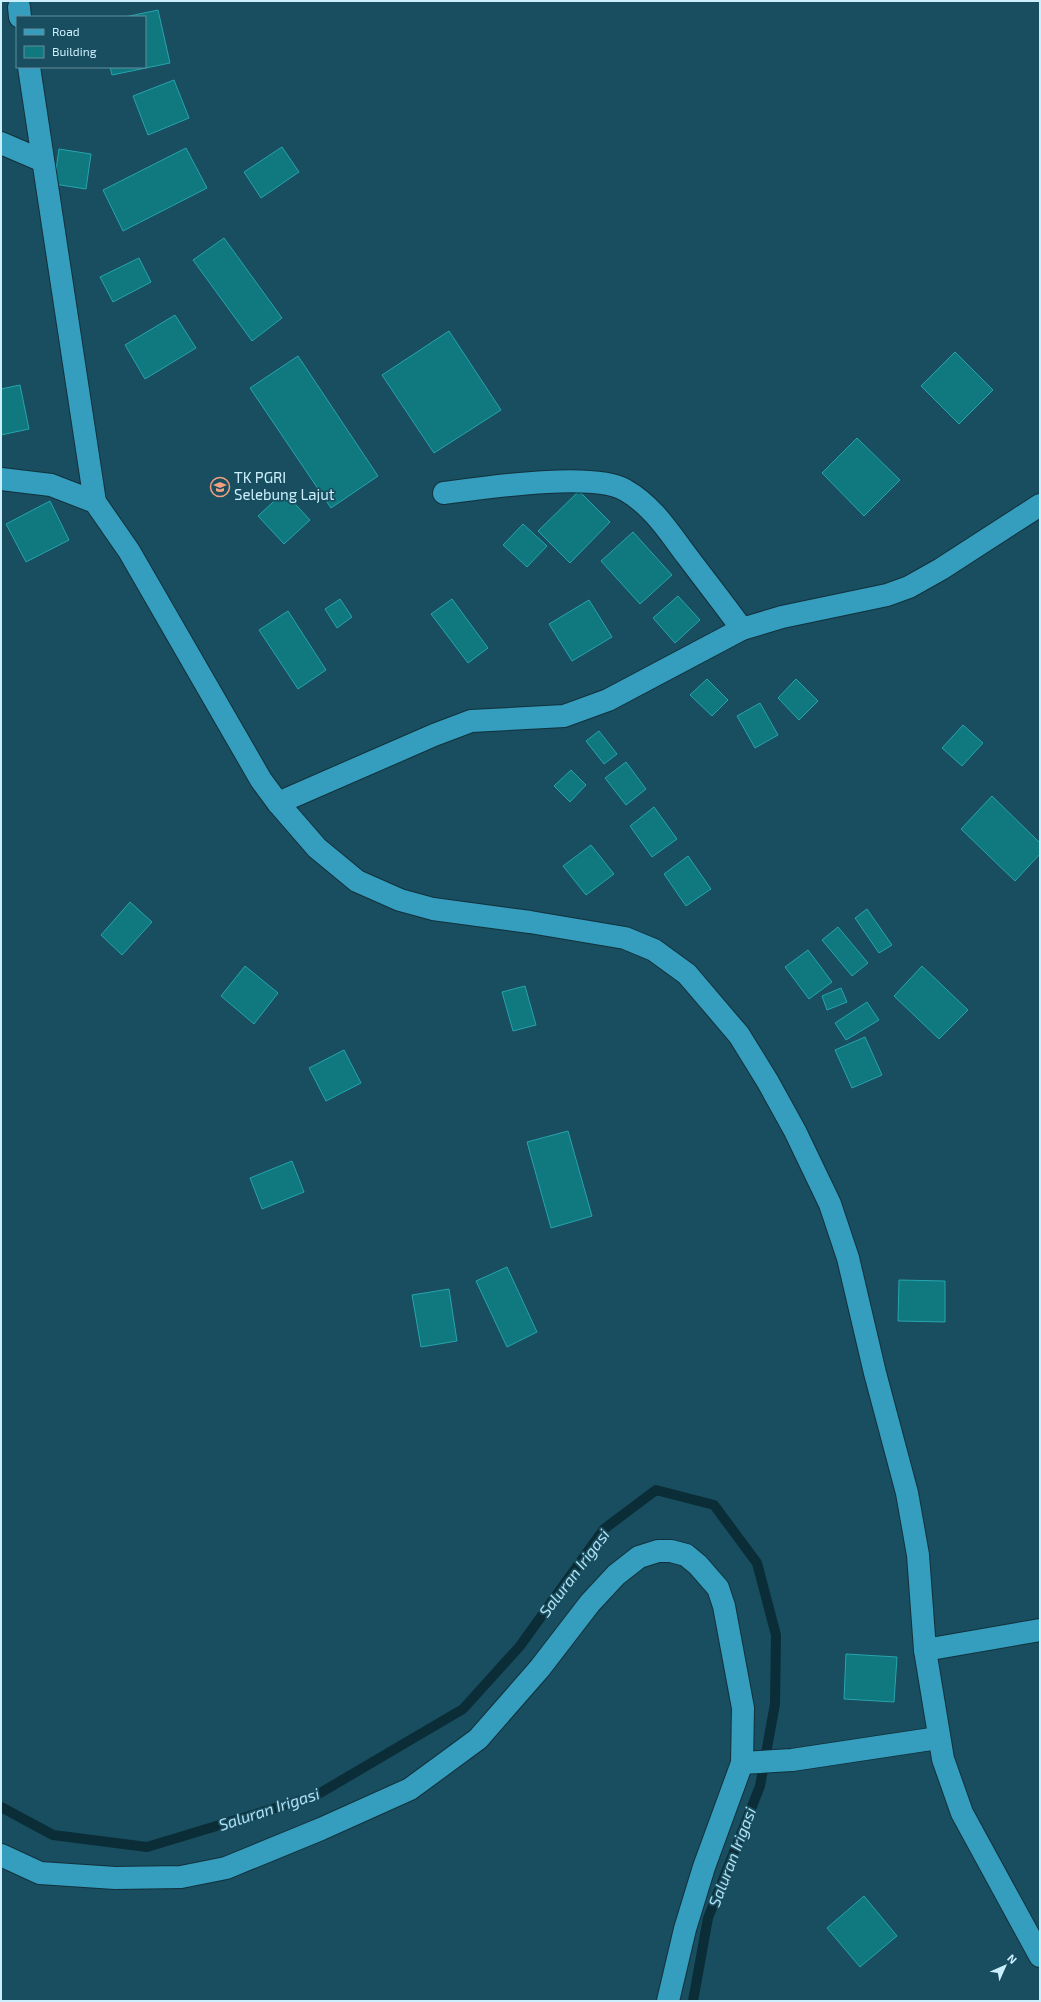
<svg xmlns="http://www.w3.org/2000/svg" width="1041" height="2002" font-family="'Exo 2',sans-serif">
  <rect width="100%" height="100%" fill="#184e5f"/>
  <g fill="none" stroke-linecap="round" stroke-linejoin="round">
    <path stroke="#0b2d37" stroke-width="10" d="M1 1807 53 1835 147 1847 315 1796 463 1709 520 1646 604 1529 656 1490 714 1505 757 1563 776 1635 775 1704 760 1786 708 1918 693 2001"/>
  </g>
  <g fill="#10787f" stroke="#27a4ad">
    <path d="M158 10 170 63 112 75 110 67H145V17H125Z"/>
    <path d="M174 80 189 118 148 135 133 96Z"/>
    <path d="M282 147 299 172 261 198 244 172Z"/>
    <path d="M186 148 207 188 123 231 103 190Z"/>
    <path d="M59 149 91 154 86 189 54 184Z"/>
    <path d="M224 238 282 318 252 341 193 260Z"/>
    <path d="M139 258 151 282 113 302 100 277Z"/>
    <path d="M175 315 196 348 145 379 125 345Z"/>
    <path d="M449 331 501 410 434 453 382 375Z"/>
    <path d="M955 352 993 390 959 424 921 386Z"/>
    <path d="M298 356 378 476 331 508 250 388Z"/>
    <path d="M20 385 29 429 1 435V389Z"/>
    <path d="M857 438 900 480 864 516 822 473Z"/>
    <path d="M579 491 610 522 570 563 538 531Z"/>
    <path d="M284 492 310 520 284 544 258 516Z"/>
    <path d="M50 501 69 540 26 562 6 524Z"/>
    <path d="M523 524 547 546 527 567 503 545Z"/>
    <path d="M633 532 672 575 640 604 601 561Z"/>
    <path d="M678 596 700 620 675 643 653 618Z"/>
    <path d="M340 599 352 617 337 628 325 609Z"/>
    <path d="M452 599 488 648 468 663 431 614Z"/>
    <path d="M589 600 612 637 572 661 549 624Z"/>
    <path d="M288 611 326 670 298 689 259 630Z"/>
    <path d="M707 679 728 700 712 716 690 695Z"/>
    <path d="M796 679 818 701 799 720 778 698Z"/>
    <path d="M760 703 778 735 755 748 737 716Z"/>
    <path d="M963 725 983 743 962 766 942 748Z"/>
    <path d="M599 731 617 754 604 764 586 741Z"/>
    <path d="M626 762 646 789 626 805 605 778Z"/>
    <path d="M571 770 586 785 570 802 554 786Z"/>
    <path d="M992 796 1040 843V854L1015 881 961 829Z"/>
    <path d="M654 807 677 839 652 857 630 826Z"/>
    <path d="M591 845 614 874 586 895 563 866Z"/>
    <path d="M688 856 711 889 686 906 664 874Z"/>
    <path d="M130 902 152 922 122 955 101 935Z"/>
    <path d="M867 909 892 945 879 953 855 918Z"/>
    <path d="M838 927 868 963 852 976 822 940Z"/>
    <path d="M808 950 832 982 809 999 785 967Z"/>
    <path d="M245 966 278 993 254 1024 221 996Z"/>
    <path d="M922 966 968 1010 939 1039 894 996Z"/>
    <path d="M525 986 536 1025 513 1031 502 992Z"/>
    <path d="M841 988 847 1002 827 1010 822 996Z"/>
    <path d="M867 1002 879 1020 846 1040 835 1023Z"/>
    <path d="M865 1037 882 1075 852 1088 835 1050Z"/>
    <path d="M344 1050 361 1083 326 1101 309 1068Z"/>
    <path d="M568 1131 592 1216 551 1228 527 1142Z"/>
    <path d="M292 1161 304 1192 262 1209 250 1178Z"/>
    <path d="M507 1267 537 1332 507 1347 476 1281Z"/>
    <path d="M899 1280 945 1281V1322L898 1321Z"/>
    <path d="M449 1289 457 1341 421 1347 412 1295Z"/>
    <path d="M846 1654 897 1657 894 1702 844 1699Z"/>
    <path d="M864 1896 897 1936 860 1967 827 1928Z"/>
  </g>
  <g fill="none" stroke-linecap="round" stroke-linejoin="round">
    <g stroke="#12313c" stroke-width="24">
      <g id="minor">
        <path d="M19 7 20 17"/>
        <path d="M29 67 95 502"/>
        <path d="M1 143 43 161"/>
        <path d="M444 493C483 488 593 471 625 490 652 505 669 532 687 556 705 580 724 604 742 629"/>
        <path d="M278 803 434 735 471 721 564 716 608 700 742 629 782 617 887 595 909 587 941 569 1040 505"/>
        <path d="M925 1650 1040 1630"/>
        <path d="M742 1763 792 1760 938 1738"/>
        <path d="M1 1855 40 1873 115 1878 181 1877 226 1868 321 1829 410 1789 478 1739 540 1668 590 1603 616 1575 639 1557 658 1551H671L686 1555 698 1565 718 1588 724 1606 743 1708 742 1763 704 1867 685 1929 668 2001"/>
      </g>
    </g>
    <g stroke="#12313c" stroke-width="24">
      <path id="tertiary" d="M1 479 51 485 95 502 129 551 261 780 278 803 317 848 357 881 400 900 433 909 530 922 625 938 654 950 687 974 739 1035 768 1082 795 1131 830 1204 848 1258 875 1373 907 1493 918 1555 925 1650 943 1759 962 1813 1040 1956"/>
    </g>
    <use href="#minor" stroke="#359dbd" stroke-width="22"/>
    <use href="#tertiary" stroke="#359dbd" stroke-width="22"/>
  </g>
  <defs>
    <g id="school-ring" transform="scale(1)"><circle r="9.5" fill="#184e5f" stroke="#f2a07f" stroke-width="1.5"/><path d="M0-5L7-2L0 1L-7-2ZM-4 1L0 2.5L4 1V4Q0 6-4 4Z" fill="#f2a07f"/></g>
  </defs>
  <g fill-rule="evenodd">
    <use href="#school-ring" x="220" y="487"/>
  </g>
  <g text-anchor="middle" stroke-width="3.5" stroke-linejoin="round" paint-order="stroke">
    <g font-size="15" fill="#cceffd" stroke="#184e5f" text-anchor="start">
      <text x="234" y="483">TK PGRI<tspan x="234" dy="17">Selebung Lajut</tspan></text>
    </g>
    <g font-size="16" font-style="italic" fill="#b2e2f4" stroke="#184e5f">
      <text transform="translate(574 1573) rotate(-53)" y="6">Saluran Irigasi</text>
      <text transform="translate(269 1809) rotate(-18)" y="6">Saluran Irigasi</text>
      <text transform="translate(732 1857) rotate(-69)" y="6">Saluran Irigasi</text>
    </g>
  </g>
  <rect width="1041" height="2002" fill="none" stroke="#cceffd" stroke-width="4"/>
  <rect x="16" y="16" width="130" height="52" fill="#184e5f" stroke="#608e9e"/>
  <rect x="24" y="29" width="20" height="6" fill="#359dbd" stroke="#608e9e"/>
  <text x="52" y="36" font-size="12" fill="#cceffd">Road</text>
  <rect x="24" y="46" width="20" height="12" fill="#10787f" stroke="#608e9e"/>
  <text x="52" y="56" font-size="12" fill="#cceffd">Building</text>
  <g transform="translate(1005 1966) rotate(45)" stroke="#184e5f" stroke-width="3" paint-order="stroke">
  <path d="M0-3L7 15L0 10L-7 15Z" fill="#cceffd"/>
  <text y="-6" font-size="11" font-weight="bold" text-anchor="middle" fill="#cceffd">N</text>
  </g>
</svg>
